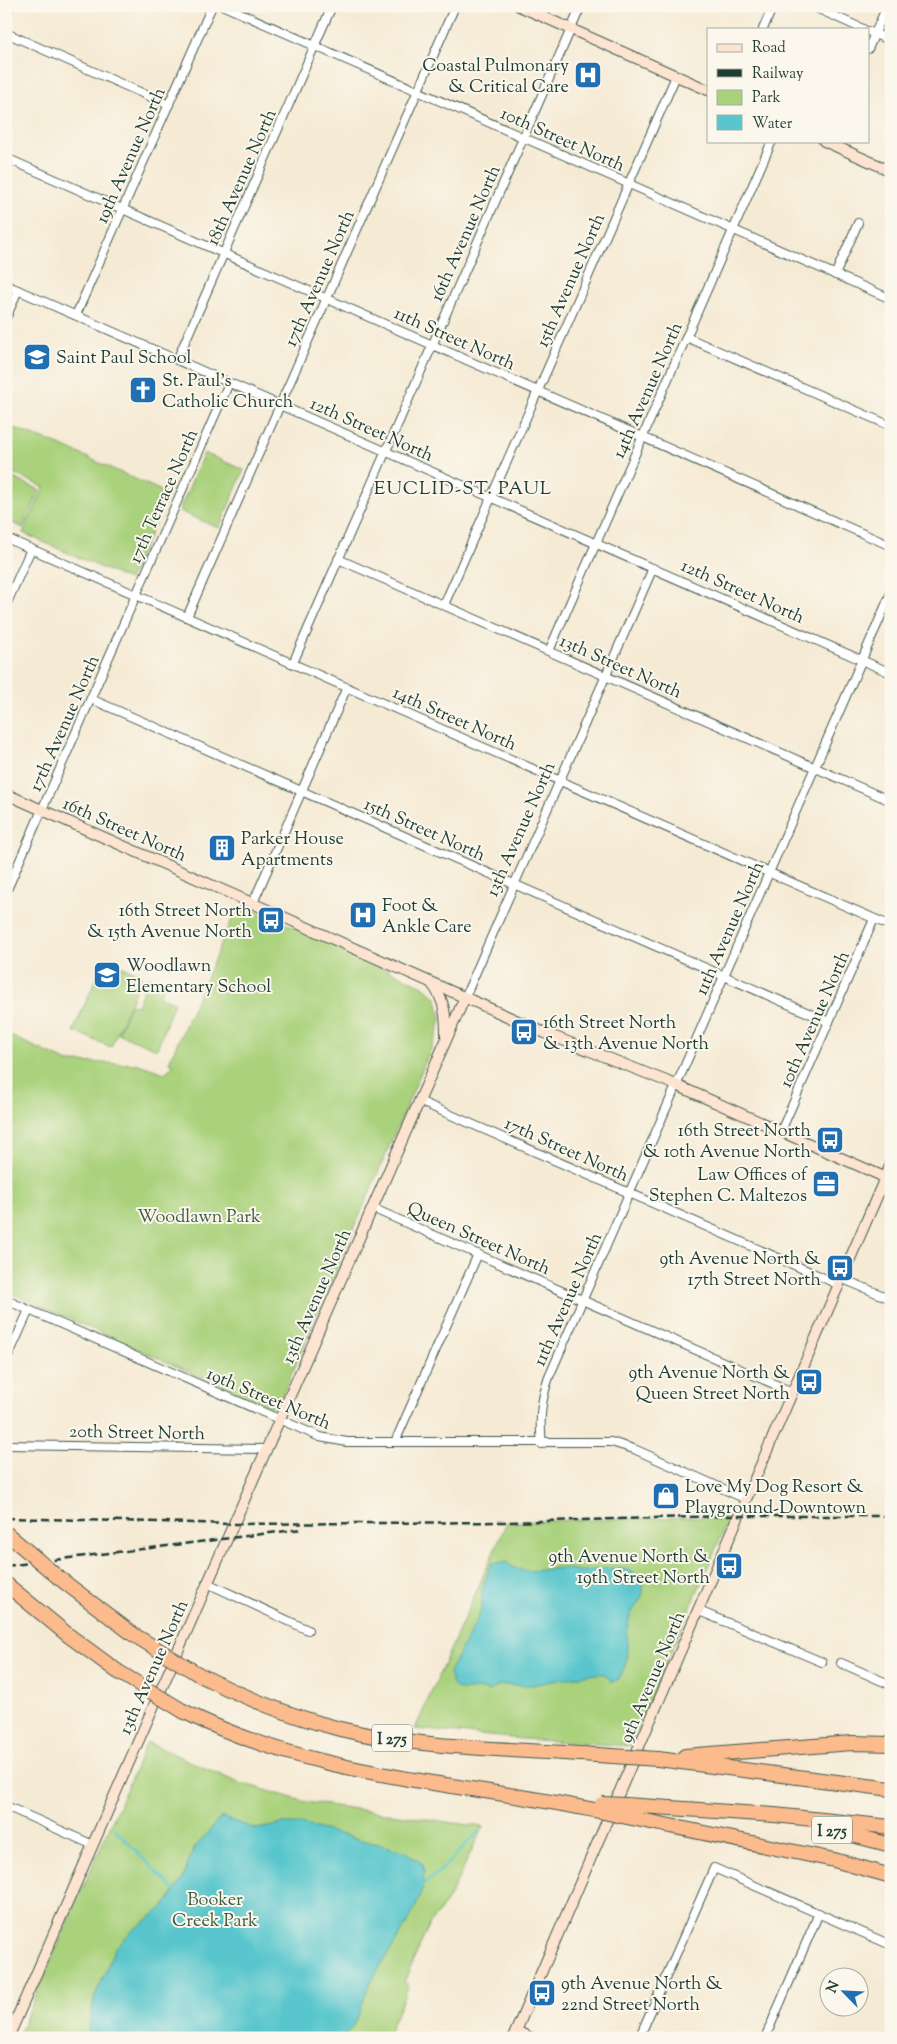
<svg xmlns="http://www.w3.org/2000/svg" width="897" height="2044" font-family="'Sorts Mill Goudy',serif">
  <rect width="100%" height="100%" fill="#fbf7ec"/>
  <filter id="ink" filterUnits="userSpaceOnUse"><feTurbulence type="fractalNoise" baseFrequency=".02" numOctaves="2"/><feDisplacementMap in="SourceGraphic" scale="10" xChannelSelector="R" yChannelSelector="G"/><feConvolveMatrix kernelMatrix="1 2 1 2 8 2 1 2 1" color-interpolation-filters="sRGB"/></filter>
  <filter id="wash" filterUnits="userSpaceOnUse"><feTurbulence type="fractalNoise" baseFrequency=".0096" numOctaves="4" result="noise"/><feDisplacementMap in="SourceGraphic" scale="20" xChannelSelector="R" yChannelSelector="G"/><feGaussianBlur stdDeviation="1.12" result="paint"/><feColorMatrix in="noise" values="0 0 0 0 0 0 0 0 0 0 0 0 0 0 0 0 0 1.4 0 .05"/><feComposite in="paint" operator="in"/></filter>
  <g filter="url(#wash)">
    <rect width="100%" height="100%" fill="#f5ead4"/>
    <g fill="#aad27d" stroke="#648858">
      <path d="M14 428 62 446 168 494 129 580 23 533 44 487 6 470 8 442Z"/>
      <path d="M204 453 244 470 219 528 179 511Z"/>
      <path d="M6 475 40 490 23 528 6 520Z"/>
      <path d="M244 905 423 986 437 999 441 1019 436 1037 281 1399 276 1406 269 1407 6 1291V1034L68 1062 138 1064 165 1073 174 1065 169 1062 233 917 240 913Z"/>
      <path d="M105 959 142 975 111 1047 73 1031Z"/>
      <path d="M149 977 165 984 159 996 174 1002 157 1049 118 1033 131 1004 137 1006Z"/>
      <path d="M730 1516 630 1746 522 1739 415 1729 507 1522Z"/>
      <path d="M147 1742 234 1781 306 1802 483 1827 449 1898 430 1923 404 1982 409 1985 386 2038 371 2032 368 2038H17Z"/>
    </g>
    <g fill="#58c6cc" stroke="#3c8280">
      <path d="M507 1562C519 1577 546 1568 562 1568 569 1568 578 1572 585 1571 603 1568 641 1562 643 1589 644 1600 631 1609 629 1620 624 1642 632 1657 619 1679L612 1682 604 1674H590L532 1685H500L489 1691C477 1685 464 1696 452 1685L449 1672 479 1616 482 1605 481 1593 491 1563Z"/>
      <path d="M221 1817 256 1829 284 1824H301L404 1851 423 1864C431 1904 385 1952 369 1986 360 2005 360 2027 339 2038H87L94 1999 115 1948 131 1932 164 1907 183 1879 193 1850Z"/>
    </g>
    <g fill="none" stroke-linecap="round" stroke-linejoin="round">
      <g stroke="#58c6cc" stroke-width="2.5">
        <path d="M115 1829 175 1891"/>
        <path d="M422 1885 438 1873 479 1831"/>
      </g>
    </g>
  </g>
  <g filter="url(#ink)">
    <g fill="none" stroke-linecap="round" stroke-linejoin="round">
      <g stroke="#3f574c" stroke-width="10">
        <g id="street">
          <path d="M224 6 891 299"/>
          <path d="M812 6 863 29"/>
          <path d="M6 14 10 6"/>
          <path d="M763 29 773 6"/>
          <path d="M868 31 891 41"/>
          <path d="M6 33 169 105"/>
          <path d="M868 49 887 6"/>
          <path d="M6 158 891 546"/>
          <path d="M835 275 858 223"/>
          <path d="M6 285 891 673"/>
          <path d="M76 315 212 6"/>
          <path d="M6 318 18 290"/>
          <path d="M686 337 891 426"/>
          <path d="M177 360 332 6"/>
          <path d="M6 538 891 926"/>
          <path d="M338 559 891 801"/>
          <path d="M6 605 31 549"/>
          <path d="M444 605 676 76"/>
          <path d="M187 617 455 6"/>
          <path d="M549 651 772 141"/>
          <path d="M293 663 581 6"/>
          <path d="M91 699 829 1022"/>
          <path d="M6 892 229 383"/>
          <path d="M253 903 347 687"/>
          <path d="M465 997 653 568"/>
          <path d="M419 1101 840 1285"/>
          <path d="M781 1131 874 919"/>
          <path d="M372 1208 792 1392"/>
          <path d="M843 1279 891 1299"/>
          <path d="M6 1300 320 1437 347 1442H611L634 1449 746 1499"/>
          <path d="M6 1361 29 1310"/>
          <path d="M395 1442 478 1254"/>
          <path d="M542 1444C539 1419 541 1400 549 1377L891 593"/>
          <path d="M6 1445 267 1449"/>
          <path d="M207 1583 308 1630"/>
          <path d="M699 1611 822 1662"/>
          <path d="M841 1663 891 1685"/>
          <path d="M6 1806 93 1845"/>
          <path d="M639 2038 714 1868 891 1945"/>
          <path d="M765 2038 819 1913"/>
          <path d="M890 2038 891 2036"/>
        </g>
      </g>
      <g stroke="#3f574c" stroke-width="12">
        <g id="secondary">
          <path d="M519 6 708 90"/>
          <path d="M824 141 891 171"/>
          <path d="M6 794 545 1033 676 1085 891 1180"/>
          <path d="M432 984C445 1000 446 1016 446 1036"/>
          <path d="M516 2031 531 2038"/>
          <path d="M8 2038 465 997"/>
          <path d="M513 2038 891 1164"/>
        </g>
      </g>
      <g stroke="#3f574c" stroke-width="16">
        <g id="highway">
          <path d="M59 1578 134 1635"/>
          <path d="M6 1584 68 1635 117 1671"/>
          <path d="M198 1674C244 1698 290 1716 340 1729 423 1749 512 1749 597 1755"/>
          <path d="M183 1711C317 1779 456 1781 599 1811"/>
          <path d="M685 1756 852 1743 891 1744"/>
          <path d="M658 1759 891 1789"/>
          <path d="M626 1805 774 1815 891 1827"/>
          <path d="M622 1816 834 1860 891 1876"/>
          <path d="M821 1827 891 1845"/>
        </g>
      </g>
      <use href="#street" stroke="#fff" stroke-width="8"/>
      <use href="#secondary" stroke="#fde4d1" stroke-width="10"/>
      <use href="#highway" stroke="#fbbb8d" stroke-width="14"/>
      <g stroke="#1f3d34" stroke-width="2.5" stroke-dasharray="8 4" stroke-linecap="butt">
        <path d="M6 1518 233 1524 507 1522 730 1516H891"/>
        <path d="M6 1566 302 1529"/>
      </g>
      <g stroke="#3f574c" stroke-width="16" stroke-linecap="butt">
        <g id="highway-bridge">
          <path d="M6 1533 59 1578"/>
          <path d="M134 1635 198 1674"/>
          <path d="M117 1671 183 1711"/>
          <path d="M597 1755 658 1759"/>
          <path d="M602 1804 626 1805"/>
          <path d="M599 1811 622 1816"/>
        </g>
      </g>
      <use href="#highway-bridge" stroke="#fbbb8d" stroke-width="14"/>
    </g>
  </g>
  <defs>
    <g id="hospital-square" transform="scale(1.4375)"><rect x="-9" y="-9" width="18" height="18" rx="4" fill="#1f6fb2" stroke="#fbf7ec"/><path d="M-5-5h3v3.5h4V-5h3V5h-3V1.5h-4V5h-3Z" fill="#fff"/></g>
    <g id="school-square" transform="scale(1.4375)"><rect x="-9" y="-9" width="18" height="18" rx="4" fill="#1f6fb2" stroke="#fbf7ec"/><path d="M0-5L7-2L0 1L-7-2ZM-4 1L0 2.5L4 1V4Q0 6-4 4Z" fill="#fff"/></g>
    <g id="church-square" transform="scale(1.4375)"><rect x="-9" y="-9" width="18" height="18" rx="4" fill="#1f6fb2" stroke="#fbf7ec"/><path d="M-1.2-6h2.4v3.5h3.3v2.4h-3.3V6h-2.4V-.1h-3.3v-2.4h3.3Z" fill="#fff"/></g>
    <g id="building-square" transform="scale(1.4375)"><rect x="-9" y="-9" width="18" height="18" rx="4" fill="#1f6fb2" stroke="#fbf7ec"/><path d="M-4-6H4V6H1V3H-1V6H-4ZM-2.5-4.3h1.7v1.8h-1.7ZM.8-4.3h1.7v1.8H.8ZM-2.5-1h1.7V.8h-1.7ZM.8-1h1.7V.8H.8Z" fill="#fff"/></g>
    <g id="bus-square" transform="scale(1.4375)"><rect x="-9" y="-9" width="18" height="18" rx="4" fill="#1f6fb2" stroke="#fbf7ec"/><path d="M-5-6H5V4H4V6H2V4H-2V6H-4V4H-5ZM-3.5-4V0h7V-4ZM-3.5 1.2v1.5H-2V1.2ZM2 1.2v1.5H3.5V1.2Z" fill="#fff"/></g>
    <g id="office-square" transform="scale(1.4375)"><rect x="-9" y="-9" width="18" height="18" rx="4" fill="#1f6fb2" stroke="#fbf7ec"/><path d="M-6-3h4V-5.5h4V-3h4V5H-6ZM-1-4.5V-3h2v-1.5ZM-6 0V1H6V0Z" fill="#fff"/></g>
    <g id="shop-square" transform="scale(1.4375)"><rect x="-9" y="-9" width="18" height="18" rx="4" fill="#1f6fb2" stroke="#fbf7ec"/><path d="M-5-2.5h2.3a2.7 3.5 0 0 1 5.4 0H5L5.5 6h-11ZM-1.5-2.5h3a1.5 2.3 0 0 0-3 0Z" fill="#fff"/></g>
  </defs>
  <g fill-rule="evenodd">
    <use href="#hospital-square" x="588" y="75"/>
    <use href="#school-square" x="37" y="357"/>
    <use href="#church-square" x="143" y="390"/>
    <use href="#building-square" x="222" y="848"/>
    <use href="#hospital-square" x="363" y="915"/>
    <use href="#bus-square" x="271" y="920"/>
    <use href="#school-square" x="107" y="975"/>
    <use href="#bus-square" x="524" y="1032"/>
    <use href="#bus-square" x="830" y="1140"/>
    <use href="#office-square" x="826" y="1184"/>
    <use href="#bus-square" x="840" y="1268"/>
    <use href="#bus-square" x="809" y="1382"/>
    <use href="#shop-square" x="666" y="1496"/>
    <use href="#bus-square" x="729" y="1566"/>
    <use href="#bus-square" x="542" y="1993"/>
  </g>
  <g text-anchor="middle" stroke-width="4" stroke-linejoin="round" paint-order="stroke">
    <g fill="#fbf7ec" stroke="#61756b" stroke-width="1">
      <rect x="372" y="1724.5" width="40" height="27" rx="4"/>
      <rect x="812" y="1816.5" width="40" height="27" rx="4"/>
    </g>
    <g font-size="16" font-weight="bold" fill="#1f3d34">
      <text x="392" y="1744">I 275</text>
      <text x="832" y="1836">I 275</text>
    </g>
    <g font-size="18" fill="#1f3d34" stroke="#fbf7ec" text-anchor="start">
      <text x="569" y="71" text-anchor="end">Coastal Pulmonary<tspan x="569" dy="21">&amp; Critical Care</tspan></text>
      <text x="56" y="363">Saint Paul School</text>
      <text x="162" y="386">St. Paul's<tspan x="162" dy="21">Catholic Church</tspan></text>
      <text x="241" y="844">Parker House<tspan x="241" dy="21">Apartments</tspan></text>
      <text x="382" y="911">Foot &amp;<tspan x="382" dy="21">Ankle Care</tspan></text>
      <text x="252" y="916" text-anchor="end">16th Street North<tspan x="252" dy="21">&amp; 15th Avenue North</tspan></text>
      <text x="126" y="971">Woodlawn<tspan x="126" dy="21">Elementary School</tspan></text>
      <text x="543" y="1028">16th Street North<tspan x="543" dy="21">&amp; 13th Avenue North</tspan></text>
      <text x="811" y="1136" text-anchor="end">16th Street North<tspan x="811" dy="21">&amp; 10th Avenue North</tspan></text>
      <text x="807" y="1180" text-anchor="end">Law Offices of<tspan x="807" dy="21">Stephen C. Maltezos</tspan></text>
      <text x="821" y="1264" text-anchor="end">9th Avenue North &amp;<tspan x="821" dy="21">17th Street North</tspan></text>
      <text x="790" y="1378" text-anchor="end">9th Avenue North &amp;<tspan x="790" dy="21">Queen Street North</tspan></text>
      <text x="685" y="1492">Love My Dog Resort &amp;<tspan x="685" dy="21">Playground-Downtown</tspan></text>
      <text x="710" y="1562" text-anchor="end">9th Avenue North &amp;<tspan x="710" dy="21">19th Street North</tspan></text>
      <text x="561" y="1989">9th Avenue North &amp;<tspan x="561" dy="21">22nd Street North</tspan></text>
    </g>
    <g font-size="18" fill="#1f3d34" stroke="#fbf7ec">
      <text transform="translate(563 139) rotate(24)" y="6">10th Street North</text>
      <text transform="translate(130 155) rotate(-66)" y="6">19th Avenue North</text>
      <text transform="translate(241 177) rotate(-66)" y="6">18th Avenue North</text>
      <text transform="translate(465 233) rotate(-66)" y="6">16th Avenue North</text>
      <text transform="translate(319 278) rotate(-66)" y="6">17th Avenue North</text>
      <text transform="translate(570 280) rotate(-66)" y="6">15th Avenue North</text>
      <text transform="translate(455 338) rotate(24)" y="6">11th Street North</text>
      <text transform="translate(647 390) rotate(-66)" y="6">14th Avenue North</text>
      <text transform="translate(372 429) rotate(24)" y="6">12th Street North</text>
      <text transform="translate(163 496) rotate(-66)" y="6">17th Terrace North</text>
      <text transform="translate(743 591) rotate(24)" y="6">12th Street North</text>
      <text transform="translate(621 666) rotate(24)" y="6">13th Street North</text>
      <text transform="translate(455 718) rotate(24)" y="6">14th Street North</text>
      <text transform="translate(64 723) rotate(-66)" y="6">17th Avenue North</text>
      <text transform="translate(125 829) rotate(24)" y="6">16th Street North</text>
      <text transform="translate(425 829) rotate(24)" y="6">15th Street North</text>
      <text transform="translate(520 829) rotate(-66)" y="6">13th Avenue North</text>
      <text transform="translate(729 928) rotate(-66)" y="6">11th Avenue North</text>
      <text transform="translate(814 1019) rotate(-66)" y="6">10th Avenue North</text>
      <text transform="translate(567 1149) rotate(24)" y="6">17th Street North</text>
      <text transform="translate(479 1238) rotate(24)" y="6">Queen Street North</text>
      <text transform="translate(316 1296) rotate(-66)" y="6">13th Avenue North</text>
      <text transform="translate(567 1299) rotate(-66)" y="6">11th Avenue North</text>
      <text transform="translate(269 1398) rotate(23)" y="6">19th Street North</text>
      <text transform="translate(137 1432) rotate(1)" y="6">20th Street North</text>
      <text transform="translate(153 1667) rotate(-66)" y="6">13th Avenue North</text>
      <text transform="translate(652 1677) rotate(-67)" y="6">9th Avenue North</text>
    </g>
    <g font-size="18" fill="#3b5b43" stroke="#fbf7ec">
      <text x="199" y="1222">Woodlawn Park</text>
      <text x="215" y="1905">Booker<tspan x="215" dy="21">Creek Park</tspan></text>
    </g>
    <g font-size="19" letter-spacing="1" fill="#1f3d34" stroke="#fbf7ec">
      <text x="463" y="494">EUCLID-ST. PAUL</text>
    </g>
  </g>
  <rect width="897" height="2044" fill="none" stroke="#fbf7ec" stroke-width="25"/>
  <rect x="707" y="28" width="162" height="115" fill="#fbf7ec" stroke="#a3ada2"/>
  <rect x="717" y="44" width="25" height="8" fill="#fde4d1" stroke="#a3ada2"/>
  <text x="752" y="52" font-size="15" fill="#1f3d34">Road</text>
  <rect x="717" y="69" width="25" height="8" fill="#1f3d34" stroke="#a3ada2"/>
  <text x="752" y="78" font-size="15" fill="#1f3d34">Railway</text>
  <rect x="717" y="90" width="25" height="15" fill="#aad27d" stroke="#a3ada2"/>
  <text x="752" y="102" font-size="15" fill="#1f3d34">Park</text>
  <rect x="717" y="115" width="25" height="15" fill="#58c6cc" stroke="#a3ada2"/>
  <text x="752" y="128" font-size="15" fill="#1f3d34">Water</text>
  <g transform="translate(844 1992) rotate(294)"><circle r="24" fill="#fbf7ec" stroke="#a3ada2"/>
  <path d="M0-4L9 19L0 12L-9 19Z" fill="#1f6fb2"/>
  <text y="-8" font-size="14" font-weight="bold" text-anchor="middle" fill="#1f3d34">N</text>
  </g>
</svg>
